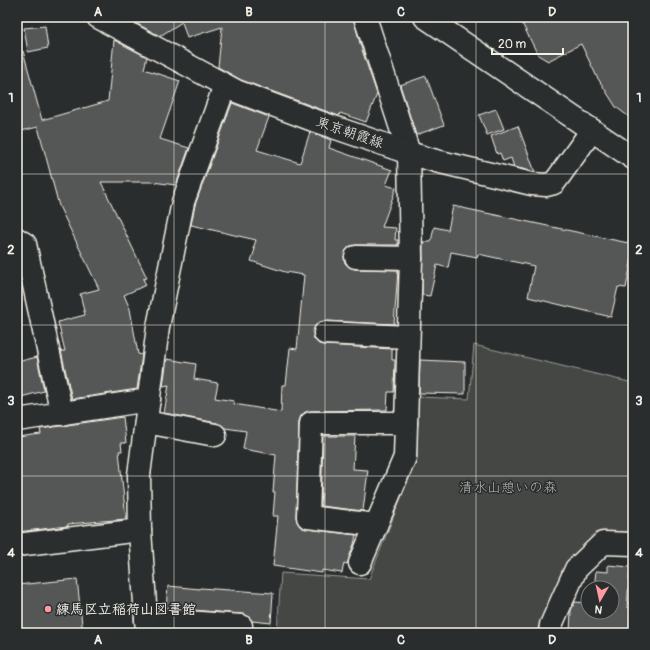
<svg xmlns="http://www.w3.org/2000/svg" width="650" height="650" font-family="Pangolin,'Klee One',sans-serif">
  <rect width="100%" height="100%" fill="#2a2d2e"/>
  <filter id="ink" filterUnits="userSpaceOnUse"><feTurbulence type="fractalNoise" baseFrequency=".025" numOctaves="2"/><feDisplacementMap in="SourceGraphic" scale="8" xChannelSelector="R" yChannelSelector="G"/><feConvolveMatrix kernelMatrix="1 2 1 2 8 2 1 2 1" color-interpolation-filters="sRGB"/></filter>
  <g filter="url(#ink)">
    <path fill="#444645" stroke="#9c9c96" d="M474 345 633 383V537L598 535 565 567 538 628V633H277L281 573 369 579 417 457 418 397 469 399Z"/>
    <g fill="#555756" stroke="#f4f1e8">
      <path d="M124 17H353L361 47 377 94 366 122 340 113 339 116 241 80 218 67 222 27 187 38 182 22 160 36Z"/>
      <path d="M519 17H633V120L616 107 597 77 581 44 548 61 538 55Z"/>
      <path d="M45 26 48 48 28 52 24 28Z"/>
      <path d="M114 40 147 57 144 69 180 81 160 139 189 148 176 185 152 182H101L147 278 143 279 146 285 124 295 130 309 138 354 142 355 137 389 72 399 61 351H65L58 322 85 315 80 294 99 289 59 206 38 127 17 132V51H23L42 120 108 101Z"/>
      <path d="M426 76 444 125 416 135 400 85Z"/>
      <path d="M232 103 269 117 257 150 300 163 310 132 331 140 329 148 392 170 386 185 396 188 382 227 396 228 395 240H398V245H356L350 246 346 250 344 257 345 263 349 267 355 269 398 270 394 324 325 321 320 322 315 326 313 333 314 339 319 344 324 345 392 349V360H395L394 392H388L387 410 311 411 305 412 301 416 299 423 296 517 297 522 301 527 307 529 356 535 354 544 347 564 344 563 342 573 322 570V573L273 566 278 516H273L275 492H273L276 455 243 449 246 431 225 428 217 423 164 413 169 385 163 386 167 359 196 364 194 379 218 383 215 398 234 401V404L281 412 282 385H286L290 348 297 349 304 275 285 272 251 261 255 249H253L256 240 191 225 195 205Z"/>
      <path d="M496 109 504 129 487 135 479 115Z"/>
      <path d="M518 126 535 172 514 167 511 158 503 161 500 153 497 154 491 136Z"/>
      <path d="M453 206 633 244V253L626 288 618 287 611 317 528 297 534 266 478 254 477 257 451 252 448 268 437 265 430 296 422 295 423 242H431L434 227 448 230Z"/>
      <path d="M37 357 44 391 17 398V362Z"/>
      <path d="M420 360 465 362V394L419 393Z"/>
      <path d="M123 417 126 443H121L122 451H119L126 519 68 524V526L17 532V437L41 434 40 429Z"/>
      <path d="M323 436H355L353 469 368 470 363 511 321 506Z"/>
      <path d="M608 565 630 567 627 607H631L629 633H570L571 610 575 602 588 603V612H612V588H594L596 571 608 572Z"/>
      <path d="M77 579 83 633H17V585Z"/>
      <path d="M168 586 200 589V588L273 593 271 623 252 621 248 616 242 614 166 608Z"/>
    </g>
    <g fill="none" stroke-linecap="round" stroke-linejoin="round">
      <g stroke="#f4f1e8" stroke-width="25">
        <g id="minor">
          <path d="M17 239 25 244 62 414"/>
          <path d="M356 257 411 258"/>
          <path d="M325 333 408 337"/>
          <path d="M17 420 149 400"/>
          <path d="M146 422 215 435"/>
          <path d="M376 525 308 517 311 423H406"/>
          <path d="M17 545 140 530"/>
          <path d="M360 563 405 457 411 258 409 153 365 17"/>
          <path d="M146 619 241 626"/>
          <path d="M147 633 140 530 139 475 158 327 183 202 225 85"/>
          <path d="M550 633 551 625 576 569 603 543 633 544"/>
        </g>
      </g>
      <g stroke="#f4f1e8" stroke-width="25">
        <g id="major">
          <path d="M98 17 236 91 313 120 409 153 436 161 532 184 546 185 554 183 560 175 592 130"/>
          <path d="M425 17 633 158"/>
        </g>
      </g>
      <use href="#minor" stroke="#2a2d2e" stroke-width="22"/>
      <use href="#major" stroke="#2a2d2e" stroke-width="22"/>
    </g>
  </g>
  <path fill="none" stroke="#f4f1e8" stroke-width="1" stroke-opacity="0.55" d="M174 17V633M325 17V633M476 17V633M17 174H633M17 325H633M17 476H633"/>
  <circle fill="#ff9aa2" stroke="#2a2d2e" stroke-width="1.5" cx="48" cy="609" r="4"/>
  <g text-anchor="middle" stroke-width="3" stroke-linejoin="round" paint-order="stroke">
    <g font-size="14" fill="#f4f1e8" stroke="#2a2d2e">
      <text transform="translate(350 132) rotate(19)" y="5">東京朝霞線</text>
    </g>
    <g font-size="14" fill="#b6b5af" stroke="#2a2d2e">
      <text x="508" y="492">清水山憩いの森</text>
    </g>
    <g font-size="14" font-weight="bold" fill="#f4f1e8" stroke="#2a2d2e" text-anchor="start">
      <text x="56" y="614">練馬区立稲荷山図書館</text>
    </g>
  </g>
  <rect width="650" height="650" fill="none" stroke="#2a2d2e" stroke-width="44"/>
  <g transform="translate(600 600) rotate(189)"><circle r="19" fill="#2a2d2e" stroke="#7b7b78"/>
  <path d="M0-3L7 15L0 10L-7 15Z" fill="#ff9aa2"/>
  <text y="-6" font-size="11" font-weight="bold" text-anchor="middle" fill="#f4f1e8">N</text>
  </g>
  <path d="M492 48v6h71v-6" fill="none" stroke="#f4f1e8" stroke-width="2"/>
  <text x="498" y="48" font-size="12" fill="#f4f1e8" stroke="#2a2d2e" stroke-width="3" paint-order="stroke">20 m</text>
  <rect x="22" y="22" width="606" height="606" fill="none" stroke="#f4f1e8" stroke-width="1.5"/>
  <g font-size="13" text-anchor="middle" font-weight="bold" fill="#f4f1e8">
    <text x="98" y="16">A</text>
    <text x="249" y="16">B</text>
    <text x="401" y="16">C</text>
    <text x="552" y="16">D</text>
    <text x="11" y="102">1</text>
    <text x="639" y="102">1</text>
    <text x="11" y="254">2</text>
    <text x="639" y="254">2</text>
    <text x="11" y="405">3</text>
    <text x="639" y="405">3</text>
    <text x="11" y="557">4</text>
    <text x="639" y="557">4</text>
    <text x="98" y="644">A</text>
    <text x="249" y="644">B</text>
    <text x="401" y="644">C</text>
    <text x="552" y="644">D</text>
  </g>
</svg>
